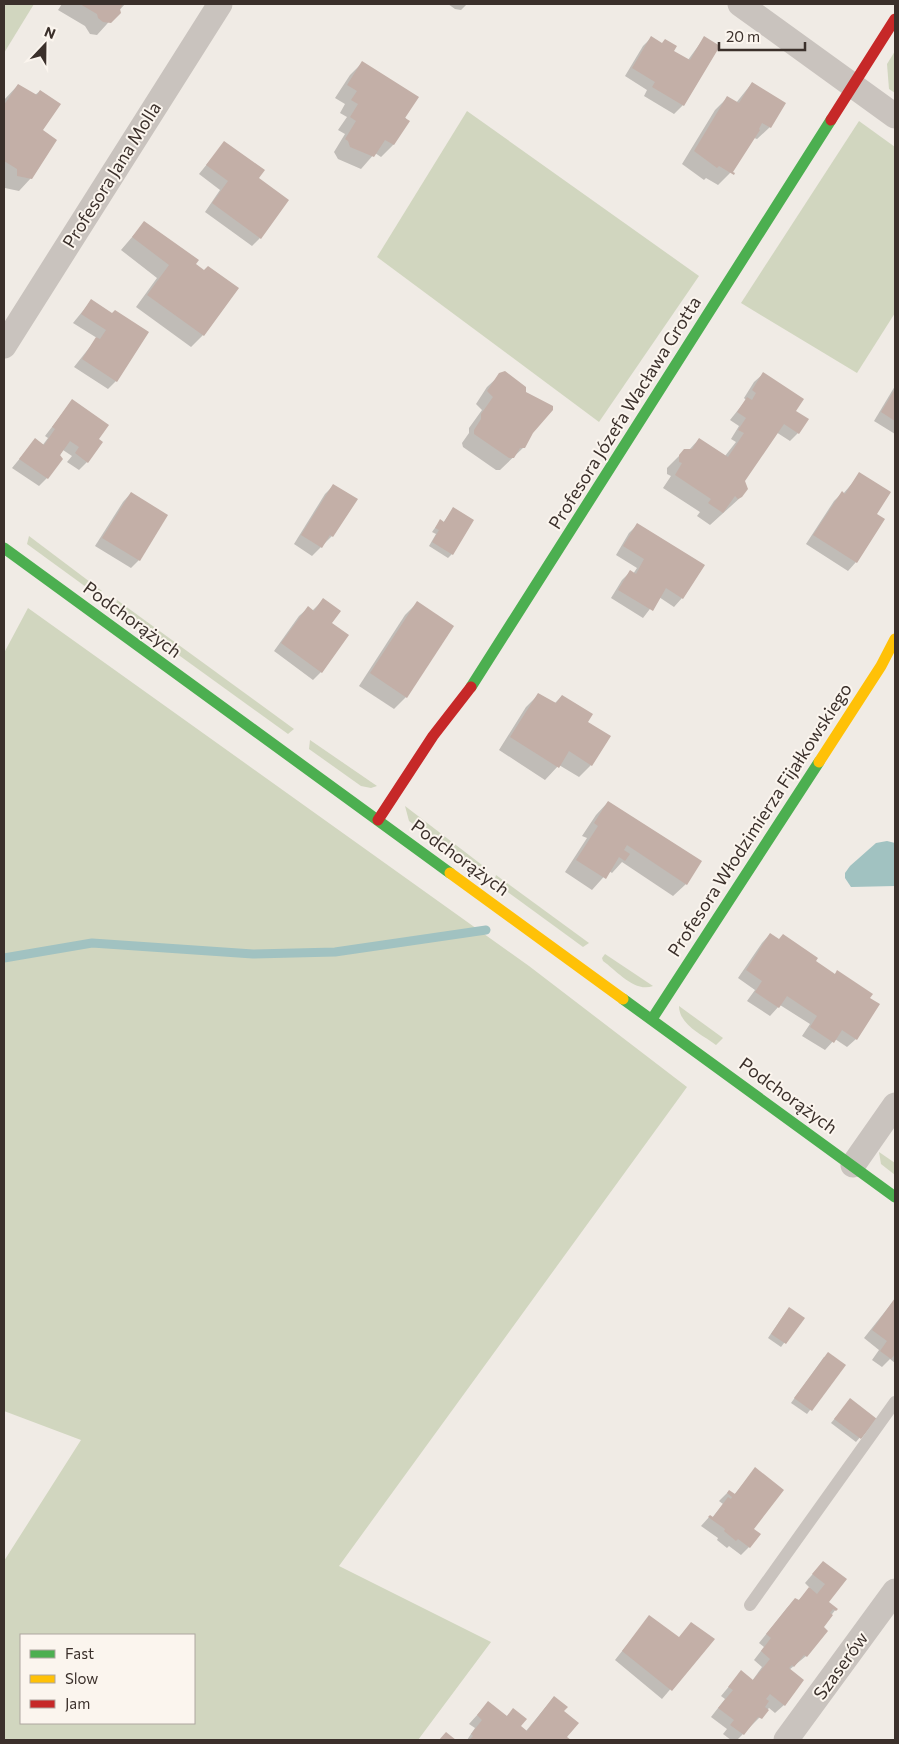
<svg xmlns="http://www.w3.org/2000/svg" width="899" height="1744" font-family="Commissioner,sans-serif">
  <rect width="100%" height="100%" fill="#f0ebe5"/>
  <g fill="#d1d6bf" fill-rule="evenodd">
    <path d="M4 4H34L4 53Z"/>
    <path d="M895 51V93L889 89 887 64Z"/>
    <path d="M467 111 699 276 599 422 377 257Z"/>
    <path d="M859 121 895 147V313L857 373 741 303Z"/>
    <path d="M29 536 102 591 97 595 27 544Z"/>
    <path d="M117 600 294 729 288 734 115 609Z"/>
    <path d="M28 608 529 966 687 1087 339 1566 491 1642 418 1740H4V1561L81 1440 4 1411V653ZM194 1635V1723H21V1635Z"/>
    <path d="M310 740 377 786 371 788 361 786 309 749Z"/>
    <path d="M405 806 482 865 479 868 474 869 409 821Z"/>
    <path d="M496 875 589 943 583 947 494 882Z"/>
    <path d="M605 954 653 986C635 993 617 971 603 961L602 958Z"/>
    <path d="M679 1006 723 1038 716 1045C703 1035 679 1025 679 1006Z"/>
    <path d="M879 1152 895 1163V1175L881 1164Z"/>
  </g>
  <path fill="#a1c2c1" d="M887 841 895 843V886L851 887 845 878V873L850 866 876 843Z"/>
  <g fill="#0003">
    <path d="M62 4H125L97 35 90 34 85 26 58 10Z"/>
    <path d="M448 4H447H467L461 10 455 9Z"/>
    <path d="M651 38 688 60 704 38 718 46 683 105 674 114 644 96 647 90 625 76 643 46Z"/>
    <path d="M362 63 408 121 393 145 381 157 375 153 361 169 338 159 334 152 345 134 338 130 347 117 340 113 345 104 335 98 350 75Z"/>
    <path d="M752 83 770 127 757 139 754 138 730 173 718 185 706 178 704 180 682 164 715 110 727 98 736 103Z"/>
    <path d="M18 85 35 95 40 91 41 130 31 178 19 191 5 188 4 181V100Z"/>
    <path d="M224 143 258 178 260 238 252 246 205 212 220 190 199 174Z"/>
    <path d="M144 223 194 265 203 335 191 347 136 307 157 278 121 250Z"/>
    <path d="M91 301 112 314 116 381 108 389 74 367 97 338 73 323Z"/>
    <path d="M763 374 794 411 798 433 790 441 776 432 743 481 741 497 710 525 697 516 700 512 663 488 671 476 667 474V468L685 450H689L699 439 725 456 736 442 731 439 739 426 730 420 746 400 744 398 754 382Z"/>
    <path d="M500 375 532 433 524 447 500 470H496L463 447 462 443 469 433V428L482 410 476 404 487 387Z"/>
    <path d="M895 386V434L874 421Z"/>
    <path d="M72 401 97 439 87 462 79 470 67 462 72 456 63 450 47 478 39 486 12 468 35 440 42 446 48 438 45 436Z"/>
    <path d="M860 474 875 514 883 520 856 562 848 571 806 544 834 501 842 493 843 494Z"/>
    <path d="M333 486 356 499 332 536 312 556 294 544 325 494Z"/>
    <path d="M131 493 139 560 131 568 95 546 123 502Z"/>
    <path d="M453 509 452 554 448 558 429 546 436 534 432 532 437 525 440 521 443 523Z"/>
    <path d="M638 524 682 598 674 607 659 597 643 618 611 598 622 580 630 572 633 574 637 568 616 555 629 533Z"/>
    <path d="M323 600 330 624 321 672 313 680 274 651 299 616 308 608 312 611Z"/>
    <path d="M417 603 406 697 394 709 359 686 405 615Z"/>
    <path d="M539 694 554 704 562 696 587 722 591 765 579 777 559 765 545 780 499 750 526 707Z"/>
    <path d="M608 802 686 884 673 896 622 862 612 873 609 871 592 890 565 872 587 838 582 836 596 815Z"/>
    <path d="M770 934 834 975 837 972 856 1039 847 1047 835 1039 825 1050 802 1036 810 1024 780 1005 770 1016 747 1001 755 990 738 978 762 943Z"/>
    <path d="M895 1299V1363L890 1359 882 1367 872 1360 879 1350 864 1338Z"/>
    <path d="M786 1312 803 1318 781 1347 768 1338Z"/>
    <path d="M824 1357 844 1365 807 1414 791 1403Z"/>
    <path d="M847 1404 875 1419 856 1442 831 1423Z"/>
    <path d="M755 1469 753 1529 749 1547 741 1555 729 1546 727 1548 717 1540 718 1538 701 1526 710 1516 712 1518 723 1504 719 1501 729 1491 734 1495Z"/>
    <path d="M823 1562 827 1602 836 1609 822 1627 806 1656 789 1670 784 1705 775 1713 769 1708 737 1740H731L723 1734 727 1729 711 1717 725 1699 721 1696 741 1672 752 1681 762 1667 754 1660 764 1647 759 1643 787 1608 795 1599 798 1601 810 1588 805 1583Z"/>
    <path d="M649 1617 678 1638 713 1639 662 1699 615 1660Z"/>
    <path d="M554 1697 562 1711 566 1737 569 1740H467L475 1728 469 1724 488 1703 506 1717 513 1710 520 1726 526 1731Z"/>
  </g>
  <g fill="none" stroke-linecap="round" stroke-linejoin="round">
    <path stroke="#a1c2c1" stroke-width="9" d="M4 958 92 943 253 954 335 952 486 930"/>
  </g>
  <g fill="#c3afa7">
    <path d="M80 4H123L120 9 121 13 111 23 103 22 98 18 97 14Z"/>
    <path d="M651 36 662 43 665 39 677 46 674 51 690 60 704 36 720 46 684 106 652 87 655 82 632 68Z"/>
    <path d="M362 61 419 97 405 118 410 121 394 145 385 140 374 157 350 147 348 141 345 139 356 121 350 117 358 104 351 100 357 91 347 85Z"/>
    <path d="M752 82 786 103 771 128 762 123 759 129 760 130 733 172 735 173 734 175 719 166 717 168 694 151 727 96 739 103Z"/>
    <path d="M18 84 37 95 40 90 61 104 43 130 57 140 32 179 17 176V169L4 161V105Z"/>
    <path d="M224 141 265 170 259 178 289 200 261 239 212 203 228 181 206 165Z"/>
    <path d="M144 221 199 260 196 264 204 270 208 266 239 288 204 336 147 295 169 265 132 237Z"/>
    <path d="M91 299 112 313 115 310 149 332 117 382 82 359 96 337 100 339 106 330 81 314Z"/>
    <path d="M505 371 526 387V392L553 406V410L533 433 525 448H520L514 458H509L474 434V430L481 419V414L493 397 487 391 499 373Z"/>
    <path d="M763 372 804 399 796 411 809 419 799 434 784 424 745 481 748 489 742 497 738 499 735 496 723 513 708 503 711 499 675 475 682 463 679 462V455L684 449H692L699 438 728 457 744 433 738 430 746 418 737 412 747 397 752 400 756 393 752 390Z"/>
    <path d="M895 389V421L881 412Z"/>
    <path d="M72 399 109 425 99 439 103 442 88 463 75 453 79 447 70 441 60 455 63 459 48 479 19 459 35 438 44 445 55 429 52 427Z"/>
    <path d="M859 472 891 492 877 514 885 519 857 563 813 535 842 491 845 494Z"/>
    <path d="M333 484 358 499 333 537 330 535 322 548 301 535Z"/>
    <path d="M131 492 168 515 140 561 102 538Z"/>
    <path d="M453 507 474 520 453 555 432 542 439 530 435 528 440 519 444 522Z"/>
    <path d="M637 523 705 565 683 599 666 588 653 611 618 590 630 570 636 574 644 559 623 546Z"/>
    <path d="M323 598 341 611 332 623 349 635 322 673 281 643 308 606 314 611Z"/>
    <path d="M417 601 454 626 407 698 370 673Z"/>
    <path d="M538 693 556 703 562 695 593 714 588 722 611 736 592 766 569 751 559 768 510 737Z"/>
    <path d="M608 801 702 861 687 885 627 845 624 850 630 854 625 861 619 857 606 879 576 860 598 826 594 823Z"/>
    <path d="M770 933 779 939 783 934 818 958 816 961 835 974 837 970 873 994 870 998 880 1004 857 1040 842 1030 834 1043 810 1027 817 1016 787 996 779 1008 755 992 762 981 746 970Z"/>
    <path d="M895 1298V1354L891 1359 880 1351 887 1341 872 1330Z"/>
    <path d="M789 1307 805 1318 786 1344 771 1334Z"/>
    <path d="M828 1352 846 1365 812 1411 794 1398Z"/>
    <path d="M850 1398 877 1419 861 1439 834 1419Z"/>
    <path d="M755 1467 784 1490 754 1529 761 1534 750 1548 738 1539 736 1541 724 1531 725 1529 708 1517 710 1515 713 1517 728 1497 731 1499 732 1497 727 1493 729 1490 735 1494Z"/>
    <path d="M823 1561 847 1579 829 1602 838 1609 836 1611 833 1609 830 1613 833 1615 824 1627 828 1631 807 1657 804 1655 794 1667 792 1665 789 1668 804 1680 785 1706 770 1694 766 1699 769 1701 765 1707 769 1710 762 1719 758 1717 744 1735 730 1725 734 1720 718 1708 733 1690 728 1687 741 1670 753 1680 770 1659 761 1651 771 1638 766 1634 795 1598 799 1600 809 1587 817 1594 825 1584 812 1574Z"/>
    <path d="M649 1615 679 1637 691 1622 715 1639 672 1691 622 1651Z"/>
    <path d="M554 1696 568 1707 564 1711 579 1723 567 1737 571 1740H469L473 1736 471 1734 482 1720 477 1715 488 1701 507 1716 513 1708 527 1719 521 1726 527 1731Z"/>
    <path d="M446 1732 456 1740H439Z"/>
  </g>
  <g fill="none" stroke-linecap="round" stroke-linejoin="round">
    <path stroke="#c9c3be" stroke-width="12" d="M750 1605 895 1402"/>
    <g stroke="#c9c3be" stroke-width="25">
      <path d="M740 4 895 116"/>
      <path d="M4 346 220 4"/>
      <path d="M853 1165 895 1105"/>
      <path d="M786 1740 895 1591"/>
    </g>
    <g stroke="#4caf50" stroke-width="11">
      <path d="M4 548 450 873"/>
      <path d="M471 687 831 120"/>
      <path d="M623 999 895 1197"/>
      <path d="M652 1019 819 762"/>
    </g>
    <g stroke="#ffc107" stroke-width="11">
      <path d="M819 762 881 666 895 639"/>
      <path d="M450 873 623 999"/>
    </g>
    <g stroke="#c62828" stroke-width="11">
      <path d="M831 120 895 19"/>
      <path d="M378 820 433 736 471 687"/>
    </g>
  </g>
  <g text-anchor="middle" stroke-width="4" stroke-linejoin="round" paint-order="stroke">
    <g font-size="18" fill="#3b302b" stroke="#fbf5ee">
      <text transform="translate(112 175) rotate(-58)" y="6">Profesora Jana Molla</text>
      <text transform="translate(625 413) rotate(-58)" y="6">Profesora Józefa Wacława Grotta</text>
      <text transform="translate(132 620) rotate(36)" y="6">Podchorążych</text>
      <text transform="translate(760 820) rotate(-57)" y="6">Profesora Włodzimierza Fijałkowskiego</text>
      <text transform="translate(460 858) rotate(36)" y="6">Podchorążych</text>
      <text transform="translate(788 1096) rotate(36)" y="6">Podchorążych</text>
      <text transform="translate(841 1666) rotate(-54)" y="6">Szaserów</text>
    </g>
  </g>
  <rect width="899" height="1744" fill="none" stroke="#3b302b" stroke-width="10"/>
  <rect x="20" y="1634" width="175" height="90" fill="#fbf5ee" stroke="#aea6a0"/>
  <rect x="30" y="1650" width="25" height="8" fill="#4caf50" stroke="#aea6a0"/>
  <text x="65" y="1659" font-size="15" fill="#3b302b">Fast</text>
  <rect x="30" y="1675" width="25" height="8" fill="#ffc107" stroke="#aea6a0"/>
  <text x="65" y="1684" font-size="15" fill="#3b302b">Slow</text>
  <rect x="30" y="1700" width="25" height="8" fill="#c62828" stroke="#aea6a0"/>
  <text x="65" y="1709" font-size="15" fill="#3b302b">Jam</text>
  <g transform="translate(45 45) rotate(22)" stroke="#fbf5ee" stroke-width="4" paint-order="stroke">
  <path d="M0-4L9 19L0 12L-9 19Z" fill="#3b302b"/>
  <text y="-8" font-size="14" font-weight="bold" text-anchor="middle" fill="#3b302b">N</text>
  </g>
  <path d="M719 42v8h86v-8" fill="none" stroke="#3b302b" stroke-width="2.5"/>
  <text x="726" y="42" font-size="15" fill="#3b302b" stroke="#fbf5ee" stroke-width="4" paint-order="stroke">20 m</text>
</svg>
